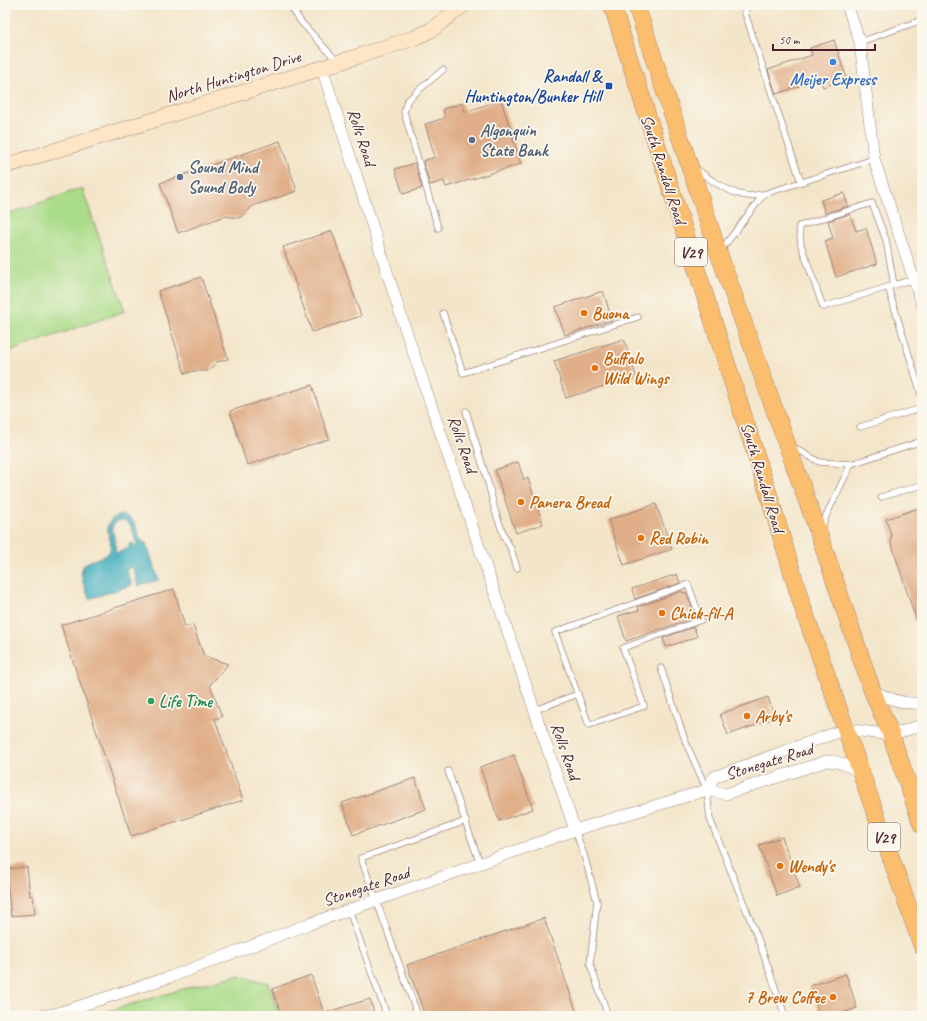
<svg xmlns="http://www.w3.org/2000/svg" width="927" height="1021" font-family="Caveat,sans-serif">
  <rect width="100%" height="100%" fill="#fbf7ec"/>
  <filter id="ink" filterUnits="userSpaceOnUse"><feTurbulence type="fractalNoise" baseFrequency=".025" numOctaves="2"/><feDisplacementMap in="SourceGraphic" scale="8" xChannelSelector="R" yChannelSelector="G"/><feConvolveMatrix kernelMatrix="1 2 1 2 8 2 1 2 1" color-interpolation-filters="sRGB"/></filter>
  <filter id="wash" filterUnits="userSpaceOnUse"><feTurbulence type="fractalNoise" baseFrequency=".012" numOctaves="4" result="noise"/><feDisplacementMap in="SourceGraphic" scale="16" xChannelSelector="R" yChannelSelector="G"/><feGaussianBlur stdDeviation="0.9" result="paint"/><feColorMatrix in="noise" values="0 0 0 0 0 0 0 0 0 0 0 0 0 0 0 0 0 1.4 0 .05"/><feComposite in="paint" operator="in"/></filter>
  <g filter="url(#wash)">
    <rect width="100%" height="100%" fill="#f3e5c9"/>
    <g fill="#abdc8a" stroke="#7a7e5a">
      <path d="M82 188 125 311 5 353V215Z"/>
      <path d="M238 975 268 983 279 1016H91L190 987Z"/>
    </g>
    <path fill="#42afc0" stroke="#466776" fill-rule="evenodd" d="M122 515C138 518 135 532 143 542L146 543 159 580 138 586 133 568 128 567 127 571 132 585 89 599C87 592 79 576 82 569 86 557 103 561 109 552 117 540 94 522 122 515ZM120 520C131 521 131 527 134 536 135 539 137 542 138 545L135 546 133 543 129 544V548L117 553 115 552 116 546 112 528 114 524Z"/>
    <g id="blocks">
      <g fill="#e0af89">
        <path d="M834 40 847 79 823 87 820 79 776 94 768 70 812 55 810 48Z"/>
        <path d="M501 100 521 164 446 187 444 181 430 185 423 161 435 157 425 124 445 118 443 109 462 103 465 112Z"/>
        <path d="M280 141 297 191 253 206 240 218 225 216 178 233 160 183Z"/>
        <path d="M415 163 422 188 403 194 395 169Z"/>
        <path d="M844 193 848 206 825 213 821 200Z"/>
        <path d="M850 214 856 231 866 228 877 264 836 277 825 241 833 238 828 221Z"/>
        <path d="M332 231 361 316 312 332 283 247Z"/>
        <path d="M201 277 228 359 217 362 208 371H193L185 374 158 291Z"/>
        <path d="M603 291 612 320 565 335 555 307Z"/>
        <path d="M624 339 636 376 566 398 554 361Z"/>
        <path d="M312 385 329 439 247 465 230 411Z"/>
        <path d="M518 462 524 480 528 478 543 524 516 533 495 470Z"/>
        <path d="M656 504 672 549 624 565 608 520Z"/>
        <path d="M922 507V632H920L890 539 892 538 886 519Z"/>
        <path d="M677 574 680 583 635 599 632 589Z"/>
        <path d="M174 589 185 627 193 625 204 656 228 664 210 685 222 717 215 719 243 800 131 836 61 625Z"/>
        <path d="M682 591 683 593 686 592 696 617 626 641 618 616 639 610 638 607Z"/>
        <path d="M694 627 697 637 666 647 663 638Z"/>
        <path d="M768 697 775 718 728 735 720 714Z"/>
        <path d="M514 755 533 809 499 821 480 767Z"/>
        <path d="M415 778 426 809 353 835 342 803Z"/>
        <path d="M782 837 800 887 777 896 759 845Z"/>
        <path d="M27 867 30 896H33L35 914 11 916 7 880 5 881V869Z"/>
        <path d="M544 918 578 1016H425L407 965Z"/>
        <path d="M846 974 857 1008 833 1016H820L810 986Z"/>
        <path d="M311 975 324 1013 370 999 375 1016H282L272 989Z"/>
      </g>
    </g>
  </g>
  <g filter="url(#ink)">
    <use href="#blocks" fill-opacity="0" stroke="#9e827a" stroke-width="1"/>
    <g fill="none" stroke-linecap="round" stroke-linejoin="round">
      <g stroke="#9e827a" stroke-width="7">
        <g id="lane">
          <path d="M290 5 301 22 337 61"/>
          <path d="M746 5 745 13 801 182"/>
          <path d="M860 42 922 20"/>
          <path d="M695 168C709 179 730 194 748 196 753 196 759 194 764 194L721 250"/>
          <path d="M764 194 874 159"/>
          <path d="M438 228 404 112 407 101 421 88 443 70"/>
          <path d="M914 279 888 287 922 397"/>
          <path d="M888 287 823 307 801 245 799 226 872 203 886 240 894 285"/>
          <path d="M443 313 463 373 638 317"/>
          <path d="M466 411 489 486 495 511 504 536 511 549 517 568"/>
          <path d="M860 427 922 408"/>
          <path d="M792 446 819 462 851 464 826 516 822 529"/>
          <path d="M851 464 922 441"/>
          <path d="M881 497 922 485"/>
          <path d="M688 584 701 620 623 648 644 706 589 725 555 632Z"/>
          <path d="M661 668 686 743 707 790 710 819 760 944 785 1016"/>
          <path d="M535 710 578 694"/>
          <path d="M448 771 480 864"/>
          <path d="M575 830 584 855 597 902 590 964 608 1016"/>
          <path d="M349 910 387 1016"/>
          <path d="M418 1016 361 858 466 821"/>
        </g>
      </g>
      <g stroke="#9e827a" stroke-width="12">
        <g id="street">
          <path d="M847 5 860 42 874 159 922 304"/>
          <path d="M322 68 404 325 575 830"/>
          <path d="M872 690C888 699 904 705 922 703"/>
          <path d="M707 790 714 777 846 729 891 735 922 725"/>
          <path d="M38 1016 55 1014 170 977 309 924 575 830 707 790 726 794 827 761C840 761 851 766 861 774"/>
        </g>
      </g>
      <g stroke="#9e827a" stroke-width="16">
        <path id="secondary" d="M5 166 322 68 414 38 431 30 463 5"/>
      </g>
      <g stroke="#9e827a" stroke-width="18">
        <g id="primary">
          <path d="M612 5 770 499 802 605 922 946"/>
          <path d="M636 5 719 254 820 537 872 690 891 735 922 825"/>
        </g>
      </g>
      <use href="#lane" stroke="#fff" stroke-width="5.5"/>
      <use href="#street" stroke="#fff" stroke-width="11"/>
      <use href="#secondary" stroke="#fde5c5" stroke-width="15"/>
      <use href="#primary" stroke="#fbbd6e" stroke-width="17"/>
    </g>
  </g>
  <circle fill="#3f7fe0" stroke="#fbf7ec" stroke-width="1.5" cx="833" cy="62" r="4"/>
  <rect fill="#1a4fb4" stroke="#fbf7ec" stroke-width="1.5" x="605" y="82" width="8" height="8" rx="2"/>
  <g fill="#5c6f8a" stroke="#fbf7ec" stroke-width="1.5">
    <circle cx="472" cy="140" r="4"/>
    <circle cx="180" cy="177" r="4"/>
  </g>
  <g fill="#e8710a" stroke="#fbf7ec" stroke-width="1.5">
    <circle cx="584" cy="313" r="4"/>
    <circle cx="595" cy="368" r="4"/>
    <circle cx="521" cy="502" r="4"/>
    <circle cx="641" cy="538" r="4"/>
    <circle cx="662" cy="613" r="4"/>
    <circle cx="747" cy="716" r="4"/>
    <circle cx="780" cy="866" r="4"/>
    <circle cx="833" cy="997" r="4"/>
  </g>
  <circle fill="#2e9e5b" stroke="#fbf7ec" stroke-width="1.5" cx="151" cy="701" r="4"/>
  <g text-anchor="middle" stroke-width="3.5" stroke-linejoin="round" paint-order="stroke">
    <g fill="#fbf7ec" stroke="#7f6065" stroke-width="1">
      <rect x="675" y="238" width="32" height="28" rx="3"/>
      <rect x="868" y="823" width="32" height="28" rx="3"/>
    </g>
    <g font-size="16" font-weight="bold" fill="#4a1f2b">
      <text x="691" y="258">V29</text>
      <text x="884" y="843">V29</text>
    </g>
    <g font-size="17" fill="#4a1f2b" stroke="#fbf7ec">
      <text transform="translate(233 76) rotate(-17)" y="6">North Huntington Drive</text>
      <text transform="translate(362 137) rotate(72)" y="6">Rolls Road</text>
      <text transform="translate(664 169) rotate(72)" y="6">South Randall Road</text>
      <text transform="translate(463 444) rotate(71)" y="6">Rolls Road</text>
      <text transform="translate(763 477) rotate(73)" y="6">South Randall Road</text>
      <text transform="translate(566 751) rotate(71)" y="6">Rolls Road</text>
      <text transform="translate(769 761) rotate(-17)" y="6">Stonegate Road</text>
      <text transform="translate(366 886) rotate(-19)" y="6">Stonegate Road</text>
    </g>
    <g font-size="17" font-weight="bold" fill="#164399" stroke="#fbf7ec" text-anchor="end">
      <text x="601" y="82">Randall &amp;<tspan x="601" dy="20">Huntington/Bunker Hill</tspan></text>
    </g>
    <g font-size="17" font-weight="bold" fill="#366cbe" stroke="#fbf7ec">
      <text x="833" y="85">Meijer Express</text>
    </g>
    <g font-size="17" font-weight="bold" fill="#4e5e75" stroke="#fbf7ec" text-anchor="start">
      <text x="480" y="136">Algonquin<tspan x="480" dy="20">State Bank</tspan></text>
      <text x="188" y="173">Sound Mind<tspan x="188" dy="20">Sound Body</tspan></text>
    </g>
    <g font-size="17" font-weight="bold" fill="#c56008" stroke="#fbf7ec" text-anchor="start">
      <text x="592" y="319">Buona</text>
      <text x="603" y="364">Buffalo<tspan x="603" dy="20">Wild Wings</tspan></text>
      <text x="529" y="508">Panera Bread</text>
      <text x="649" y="544">Red Robin</text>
      <text x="670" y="619">Chick-fil-A</text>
      <text x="755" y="722">Arby's</text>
      <text x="788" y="872">Wendy's</text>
      <text x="825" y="1003" text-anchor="end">7 Brew Coffee</text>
    </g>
    <g font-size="17" font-weight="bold" fill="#27864d" stroke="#fbf7ec" text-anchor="start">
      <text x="159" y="707">Life Time</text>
    </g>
  </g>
  <rect width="927" height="1021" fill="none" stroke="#fbf7ec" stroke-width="20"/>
  <path d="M773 44v6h102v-6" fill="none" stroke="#4a1f2b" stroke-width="2"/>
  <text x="779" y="44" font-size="12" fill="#4a1f2b" stroke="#fbf7ec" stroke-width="3" paint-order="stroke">50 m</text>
</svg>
